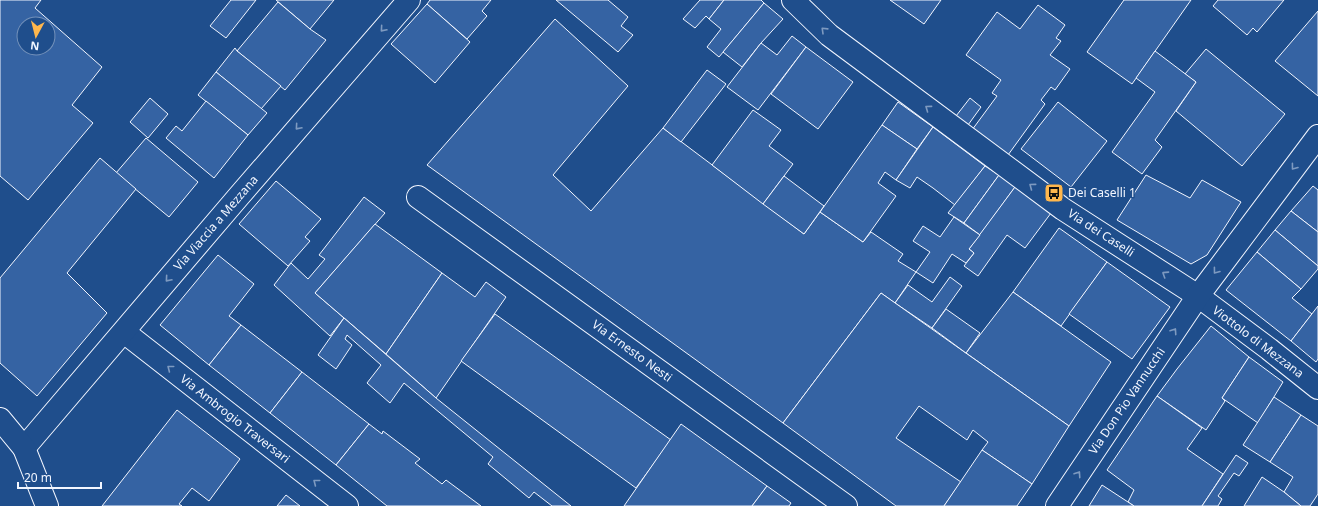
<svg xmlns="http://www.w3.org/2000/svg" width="1318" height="506" font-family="'Noto Sans',sans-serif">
  <rect width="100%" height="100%" fill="#1f4e8c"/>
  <g fill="#3563a3" stroke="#f2f6ff" fill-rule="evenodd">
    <path d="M0 0H41L35 8 102 67 72 105 93 123 28 200 0 176ZM24 24H48V48H24Z"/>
    <path d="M231 0H256L226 38 210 26Z"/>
    <path d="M276 0H334L310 29Z"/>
    <path d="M430 0H491L482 11 487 16 467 39 427 4Z"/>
    <path d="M556 0H608L628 17 621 26 633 35 618 52Z"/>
    <path d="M700 0H724L709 19 706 16 695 28 683 19Z"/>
    <path d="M724 0H761L764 3 719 57 707 47 721 29 709 19Z"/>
    <path d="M890 0H941L924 24Z"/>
    <path d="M1124 0H1191L1132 84 1087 52Z"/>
    <path d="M1218 0H1284L1257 32 1253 28 1247 35 1213 6Z"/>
    <path d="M278 2 310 29 326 40 285 90 237 51Z"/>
    <path d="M764 3 783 19 761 43 742 67 723 52Z"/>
    <path d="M427 4 470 42 435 83 391 44Z"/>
    <path d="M1038 5 1065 25 1056 38 1061 41 1050 55 1070 69 1055 90 1051 87 1041 100 1045 104 1008 155 972 130 997 96 992 93 1001 80 966 55 997 12 1020 29Z"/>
    <path d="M1318 11V96L1275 61Z"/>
    <path d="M555 19 628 86 553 175 591 211 663 128 804 234 820 212 863 242 871 232 903 254 898 261 916 272 895 303 881 293 783 423 427 165Z"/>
    <path d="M792 36 806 47 758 110 727 87 761 43 777 55Z"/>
    <path d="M806 47 853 82 818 129 771 94Z"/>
    <path d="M235 48 237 51 281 86 261 109 216 72Z"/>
    <path d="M1206 49 1285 114 1242 166 1176 111 1196 82 1185 74Z"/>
    <path d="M1155 51 1196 82 1155 140 1162 147 1142 174 1112 152 1155 92 1136 78Z"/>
    <path d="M707 70 726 84 681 142 663 128Z"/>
    <path d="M216 72 267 113 248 135 198 95Z"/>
    <path d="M150 98 168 114 148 138 130 122Z"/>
    <path d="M970 98 981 107 968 125 956 116Z"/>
    <path d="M206 101 248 135 214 178 166 138 176 126 182 131Z"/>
    <path d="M898 102 933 127 917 149 882 125Z"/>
    <path d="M1058 102 1107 141 1071 187 1021 149Z"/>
    <path d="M753 110 781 130 769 146 793 164 763 204 712 165Z"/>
    <path d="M882 125 917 149 896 180 885 172 878 183 896 196 863 242 820 212Z"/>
    <path d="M933 127 985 166 955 205 933 188 917 177 910 188 896 180Z"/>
    <path d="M146 138 198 182 169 217 116 173Z"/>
    <path d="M100 158 136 189 67 273 107 313 37 396 0 363V278Z"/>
    <path d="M985 166 999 175 964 223 948 213Z"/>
    <path d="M999 175 1015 187 980 235 964 223Z"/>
    <path d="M1146 175 1190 198 1202 180 1241 202 1207 255 1191 264 1117 220Z"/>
    <path d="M784 176 824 206 804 234 763 204Z"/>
    <path d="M276 181 321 219 305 237 310 241 288 266 239 224Z"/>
    <path d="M1313 186 1318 190V232L1291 211Z"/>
    <path d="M1015 187 1051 213 1025 248 1007 235 978 276 964 266 974 253 969 249Z"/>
    <path d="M364 197 385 213 315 293 344 318 330 336 274 285 291 263 308 279 325 259 319 255Z"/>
    <path d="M1291 211 1318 232V266L1275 230Z"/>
    <path d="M954 217 980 235 969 249 974 253 966 263 952 254 933 283 916 272 930 252 913 241 923 226 940 237Z"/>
    <path d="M375 224 442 273 386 354 315 293Z"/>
    <path d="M1059 228 1107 262 1061 326 1013 292Z"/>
    <path d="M1275 230 1318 266V269L1301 289 1257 252Z"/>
    <path d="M1257 252 1301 289 1292 298 1312 314 1291 341 1226 290Z"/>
    <path d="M218 255 254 284 229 316 241 325 209 365 160 325Z"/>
    <path d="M1107 262 1170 307 1132 359 1069 314Z"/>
    <path d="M442 273 475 297 486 282 506 297 436 398 386 354Z"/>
    <path d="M950 277 962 286 932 328 895 303 908 285 932 302Z"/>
    <path d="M1013 292 1111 362 1069 426 966 353Z"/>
    <path d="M881 293 1069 426 1032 484 982 450 988 442 973 430 967 440 919 406 896 438 961 482 944 506H896L783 423Z"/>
    <path d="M1318 306V359L1316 362 1291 341Z"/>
    <path d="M946 309 980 333 966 353 932 328Z"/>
    <path d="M495 314 671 440 636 488 461 361Z"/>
    <path d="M344 318 436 398 571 506H552L534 492 529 498 488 464 493 457 404 383 390 403 367 383 381 365 347 335 345 339 352 345 336 369 318 355Z"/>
    <path d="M241 325 302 372 270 413 209 365Z"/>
    <path d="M1211 326 1249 357 1222 398 1225 401 1206 430 1157 396 1177 369Z"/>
    <path d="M1249 357 1283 382 1258 423 1222 398Z"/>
    <path d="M302 372 369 424 336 465 270 413Z"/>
    <path d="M1157 396 1202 428 1187 449 1223 474 1202 506H1134L1128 502 1134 490 1107 470Z"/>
    <path d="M1274 397 1301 415 1270 462 1243 445Z"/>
    <path d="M177 410 240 459 209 501 192 488 179 504 182 506H102Z"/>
    <path d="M1301 415 1318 426V494L1310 506H1301L1284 492 1293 477 1270 462Z"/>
    <path d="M369 424 382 434 383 431 420 459 415 463 442 484 446 480 481 506H387L336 465Z"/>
    <path d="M681 424 767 486 752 506H624Z"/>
    <path d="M982 450 1032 484 1017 506H944Z"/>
    <path d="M1236 455 1248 463 1239 476 1234 473 1218 496 1222 499 1218 506H1202Z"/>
    <path d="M1262 477 1284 492 1301 506H1244Z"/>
    <path d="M1102 485 1128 502 1134 506H1089Z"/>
    <path d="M767 486 791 503 789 506H752Z"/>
    <path d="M286 495 300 506H277Z"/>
  </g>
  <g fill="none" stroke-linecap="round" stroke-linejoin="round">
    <g stroke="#f2f6ff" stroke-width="24">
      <g id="street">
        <path d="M793 0 829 35 1063 209 1198 296 1269 349 1318 388"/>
        <path d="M418 197 846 506"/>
        <path d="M124 332 347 506"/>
        <path d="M24 448 239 196 409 0"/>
        <path d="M1057 506 1198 296 1318 136"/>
      </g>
    </g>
    <g stroke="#f2f6ff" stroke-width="24">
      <path id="secondary" d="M0 419 24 448 47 506"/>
    </g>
    <use href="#street" stroke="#1f4e8c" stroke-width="22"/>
    <use href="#secondary" stroke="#1f4e8c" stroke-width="22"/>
  </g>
  <defs><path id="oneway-chevron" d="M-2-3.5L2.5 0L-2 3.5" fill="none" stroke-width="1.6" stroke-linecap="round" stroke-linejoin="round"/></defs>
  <g stroke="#7e9ac0">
    <use href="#oneway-chevron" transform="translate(383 29) rotate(131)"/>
    <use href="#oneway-chevron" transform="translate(824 30) rotate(-136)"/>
    <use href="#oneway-chevron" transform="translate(928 108) rotate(-144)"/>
    <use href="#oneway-chevron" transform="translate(298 127) rotate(131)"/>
    <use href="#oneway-chevron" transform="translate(1294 167) rotate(127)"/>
    <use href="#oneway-chevron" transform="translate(1032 186) rotate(-143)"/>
    <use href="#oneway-chevron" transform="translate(1216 271) rotate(127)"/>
    <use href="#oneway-chevron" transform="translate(1165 274) rotate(-147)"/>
    <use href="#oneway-chevron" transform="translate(168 279) rotate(131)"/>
    <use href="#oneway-chevron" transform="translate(1174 331) rotate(-56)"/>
    <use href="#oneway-chevron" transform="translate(170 368) rotate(-142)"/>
    <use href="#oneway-chevron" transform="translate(1078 474) rotate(-56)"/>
    <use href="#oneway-chevron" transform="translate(316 482) rotate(-142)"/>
  </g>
  <defs>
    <g id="bus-square" transform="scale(1)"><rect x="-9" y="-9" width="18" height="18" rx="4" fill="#ffb74d" stroke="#1f4e8c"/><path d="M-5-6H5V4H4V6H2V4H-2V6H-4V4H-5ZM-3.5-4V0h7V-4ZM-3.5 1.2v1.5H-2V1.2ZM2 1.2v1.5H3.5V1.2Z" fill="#111"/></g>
  </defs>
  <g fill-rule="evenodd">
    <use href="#bus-square" x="1054" y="193"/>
  </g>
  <g text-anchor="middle" stroke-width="3" stroke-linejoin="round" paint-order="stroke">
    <g font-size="12" fill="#f2f6ff" stroke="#1f4e8c" text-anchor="start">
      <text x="1068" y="197">Dei Caselli 1</text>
    </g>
    <g font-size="12" fill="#f2f6ff" stroke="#1f4e8c">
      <text transform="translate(216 223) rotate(-49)" y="4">Via Viaccia a Mezzana</text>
      <text transform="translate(1101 233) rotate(33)" y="4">Via dei Caselli</text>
      <text transform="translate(1258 342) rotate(37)" y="4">Viottolo di Mezzana</text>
      <text transform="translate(632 351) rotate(36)" y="4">Via Ernesto Nesti</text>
      <text transform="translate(1127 401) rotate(-56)" y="4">Via Don Pio Vannucchi</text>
      <text transform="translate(235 419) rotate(38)" y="4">Via Ambrogio Traversari</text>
    </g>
  </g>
  <g transform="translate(36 36) rotate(187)"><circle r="19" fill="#1f4e8c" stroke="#7391ba"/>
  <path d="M0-3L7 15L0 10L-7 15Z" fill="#ffb74d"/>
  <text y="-6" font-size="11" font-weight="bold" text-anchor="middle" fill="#f2f6ff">N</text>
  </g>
  <path d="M18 482v6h83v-6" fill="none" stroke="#f2f6ff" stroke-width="2"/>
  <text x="24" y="482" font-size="12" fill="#f2f6ff" stroke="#1f4e8c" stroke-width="3" paint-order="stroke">20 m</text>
</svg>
